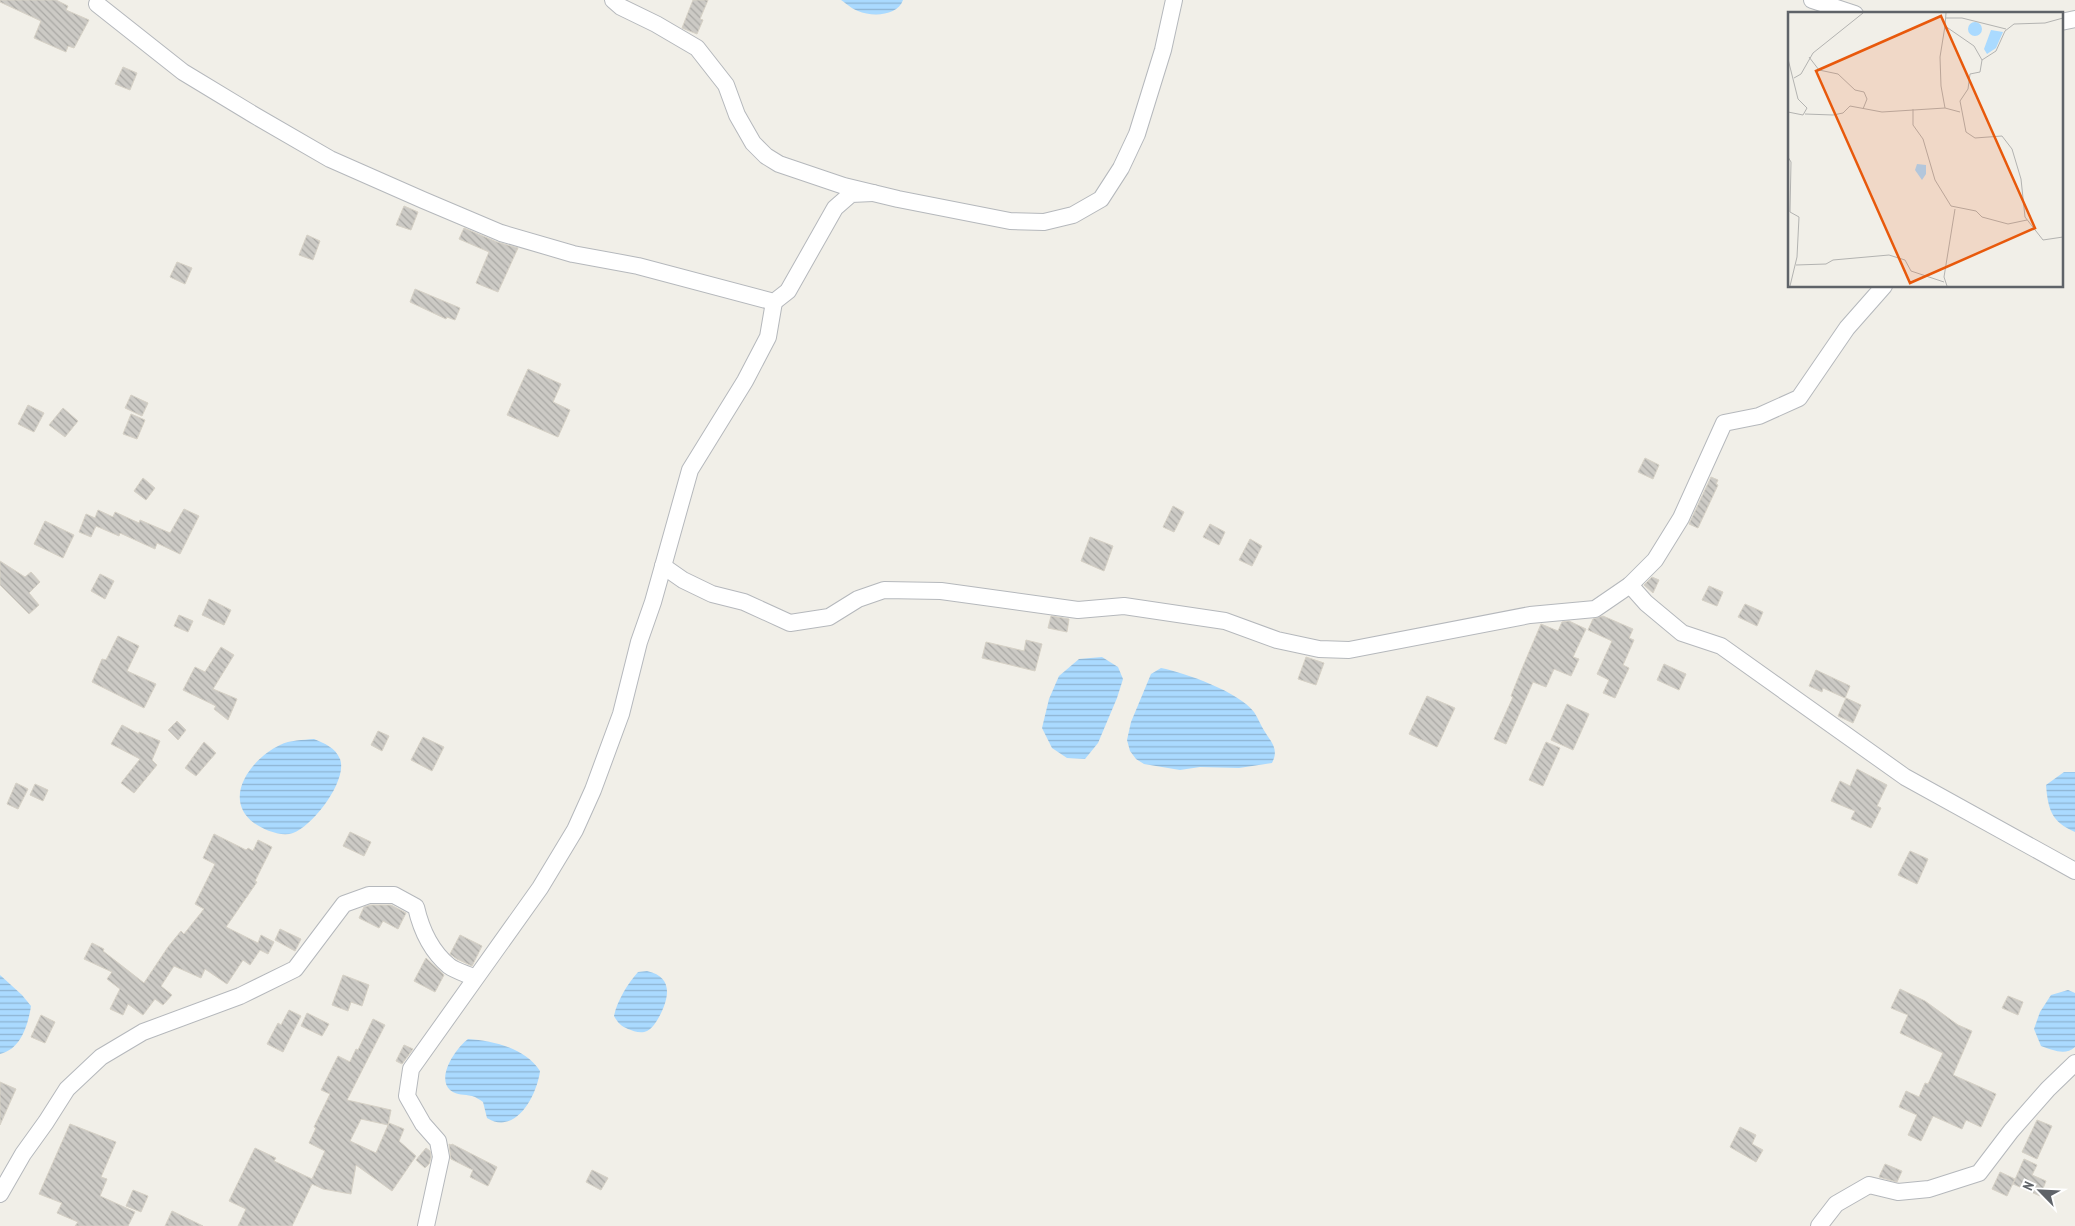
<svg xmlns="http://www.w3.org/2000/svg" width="2075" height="1226" font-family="'PT Sans Narrow',sans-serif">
  <defs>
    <pattern id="water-rules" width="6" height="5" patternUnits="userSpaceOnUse" patternTransform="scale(1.25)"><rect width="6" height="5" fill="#aadaff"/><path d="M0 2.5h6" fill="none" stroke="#8eb4d2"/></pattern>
    <pattern id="building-back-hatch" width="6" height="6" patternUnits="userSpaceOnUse" patternTransform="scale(1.25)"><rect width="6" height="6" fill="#cccac5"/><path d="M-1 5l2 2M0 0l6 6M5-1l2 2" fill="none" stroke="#a9a8a4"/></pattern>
  </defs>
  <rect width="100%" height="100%" fill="#f1efe8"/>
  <g fill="url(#water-rules)">
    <path d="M841 0H903C898 16 872 17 858 11 852 9 847 4 841 0Z"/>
    <path d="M1102 657 1118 667 1123 679 1117 698 1098 743 1085 759 1067 758 1052 748 1042 728 1049 699 1059 676 1079 659Z"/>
    <path d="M1161 668C1186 673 1239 692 1254 712 1258 718 1261 726 1265 732 1272 743 1279 750 1272 763L1239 768 1200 767 1180 770 1144 764 1136 759 1130 751 1127 740 1131 722 1151 674Z"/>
    <path d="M314 739C325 744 335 747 340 759 348 780 313 826 293 833 281 837 264 830 254 823 221 798 252 758 280 745 290 740 303 740 314 739Z"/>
    <path d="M2064 772H2075V832C2051 822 2048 809 2046 785Z"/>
    <path d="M647 971C674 977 669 998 659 1017 656 1022 653 1028 647 1031 641 1034 633 1031 628 1029 621 1026 618 1023 614 1016 617 1001 628 983 638 972Z"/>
    <path d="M0 975 22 995 31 1006C28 1025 21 1049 0 1054Z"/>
    <path d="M2068 990 2075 993V1047C2065 1056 2053 1050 2041 1046L2034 1029 2040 1012 2051 995Z"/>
    <path d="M468 1039C494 1041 525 1048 540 1071 537 1095 516 1136 487 1118L483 1102C480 1100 476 1097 472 1096 464 1094 458 1096 450 1090 436 1077 456 1048 468 1039Z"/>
  </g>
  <g fill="url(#building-back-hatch)" stroke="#d6d1c6">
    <path d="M0 0H56L68 6 66 10 89 20 74 48 68 46 66 52 34 38 41 21 0 2Z"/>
    <path d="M693 0H708L700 19 703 20 697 34 682 28Z"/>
    <path d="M123 67 137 73 130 90 115 84Z"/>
    <path d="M404 206 418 212 411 230 396 225Z"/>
    <path d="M464 228 497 242 518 248 498 292 476 283 489 252 459 239Z"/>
    <path d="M307 235 320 241 313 260 299 255Z"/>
    <path d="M177 262 192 268 185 284 170 277Z"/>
    <path d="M415 289 460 308 455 320 447 317 446 319 410 302Z"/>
    <path d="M528 369 561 384 553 402 570 410 558 437 507 415Z"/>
    <path d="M131 395 148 403 142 416 125 408Z"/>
    <path d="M28 405 44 413 34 432 18 424Z"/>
    <path d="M63 408 78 421 65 437 49 425Z"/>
    <path d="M131 414 145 420 137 439 123 434Z"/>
    <path d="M1645 458 1659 465 1653 479 1638 472Z"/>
    <path d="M1711 477 1718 480 1716 484 1718 485 1698 528 1689 524Z"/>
    <path d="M143 478 155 488 146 500 134 491Z"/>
    <path d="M1173 506 1184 512 1174 532 1163 527Z"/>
    <path d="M184 509 199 516 180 554 157 543 155 549 120 533 119 536 96 526 91 537 79 532 86 514 95 518 98 510 113 517 115 512 139 523 140 520 170 533Z"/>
    <path d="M45 521 74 535 63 558 34 544Z"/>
    <path d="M1210 524 1225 532 1219 545 1203 537Z"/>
    <path d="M1090 537 1113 546 1104 571 1081 561Z"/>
    <path d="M1250 539 1262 546 1252 566 1239 560Z"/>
    <path d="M0 561 25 577 31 572 40 582 29 593 39 605 29 614 0 585Z"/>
    <path d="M100 574 114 581 105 599 91 591Z"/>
    <path d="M1652 577 1659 580 1653 593 1644 585Z"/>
    <path d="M1709 586 1723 592 1717 606 1702 600Z"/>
    <path d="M209 599 231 610 224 625 202 615Z"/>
    <path d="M1745 604 1763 612 1757 626 1738 617Z"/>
    <path d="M179 615 193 621 188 632 174 626Z"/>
    <path d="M1051 616 1069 619 1067 632 1048 628Z"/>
    <path d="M1603 616 1633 629 1629 638 1634 640 1623 665 1629 668 1615 698 1603 693 1609 680 1597 674 1612 641 1588 630 1593 619Z"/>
    <path d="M1569 621 1586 629 1573 657 1579 659 1571 676 1554 669 1546 687 1533 682 1506 744 1494 739 1513 697 1511 696 1521 671 1541 624 1558 631 1562 622Z"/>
    <path d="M118 636 139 646 127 671 156 684 144 708 92 682 102 659 106 660Z"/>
    <path d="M1026 640 1042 644 1035 671 982 658 986 642 1024 651Z"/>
    <path d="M221 647 234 655 213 689 237 699 228 720 214 709 216 706 183 690 195 667 205 672Z"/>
    <path d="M1306 657 1324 663 1316 685 1298 679Z"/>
    <path d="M1664 664 1686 674 1679 690 1657 680Z"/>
    <path d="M1816 670 1850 686 1845 698 1823 688 1822 692 1809 686Z"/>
    <path d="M1427 696 1455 708 1437 747 1409 734Z"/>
    <path d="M1846 698 1861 705 1853 723 1838 716Z"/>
    <path d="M1567 704 1589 714 1573 750 1551 740Z"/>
    <path d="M177 721 186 730 178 740 168 730Z"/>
    <path d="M122 725 139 734V732L160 741 152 760 157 765 134 793 121 783 140 759 111 744Z"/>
    <path d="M378 731 389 736 382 751 371 745Z"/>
    <path d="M423 737 444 747 432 771 411 760Z"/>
    <path d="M204 742 216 753 196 776 185 768Z"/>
    <path d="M1546 742 1560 748 1543 786 1529 780Z"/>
    <path d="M1857 769 1887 785 1877 806 1881 808 1871 828 1851 819 1855 811 1831 801 1840 781 1850 786Z"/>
    <path d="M16 783 28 789 18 809 7 804Z"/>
    <path d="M35 784 48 790 43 801 30 795Z"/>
    <path d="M350 832 371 842 364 856 343 846Z"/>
    <path d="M214 834 246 850 248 848 253 851 258 840 272 847 255 881 257 882 226 927 258 943 261 935 274 942 268 954 260 950 250 965 243 960 227 984 205 969 201 978 174 966 161 986 172 995 163 1005 155 999 143 1015 128 1004 123 1015 110 1009 120 989 107 979 112 972 84 959 92 943 104 949 103 951 144 983 168 947 181 931 184 934 204 909 195 904 215 864 203 858Z"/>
    <path d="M1910 851 1928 859 1917 884 1898 875Z"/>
    <path d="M371 905H391L406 913 398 929 383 921 379 928 359 918 364 907Z"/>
    <path d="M280 929 301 939 295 951 275 940Z"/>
    <path d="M460 935 482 946 472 966 457 959 450 954Z"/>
    <path d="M426 958 444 975 435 992 414 981Z"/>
    <path d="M343 975 369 985 362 1006 351 1002 348 1011 332 1005Z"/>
    <path d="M1900 989 1925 1001 1958 1025 1972 1031 1953 1075 1996 1094 1981 1127 1966 1120 1962 1129 1933 1116 1921 1141 1908 1135 1917 1115 1899 1107 1906 1091 1919 1097 1925 1083 1928 1084 1943 1053 1900 1033 1908 1015 1891 1008Z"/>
    <path d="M2008 996 2023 1002 2018 1015 2002 1008Z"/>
    <path d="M289 1010 301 1016 283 1052 267 1044 278 1023 281 1025Z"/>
    <path d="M307 1013 329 1024 322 1036 301 1026Z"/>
    <path d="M41 1015 55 1022 45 1043 31 1037Z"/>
    <path d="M373 1019 385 1025 347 1100 391 1110 388 1125 361 1119 350 1141 376 1153 389 1123 404 1129 399 1141 416 1156 392 1191 356 1165 351 1194 323 1189 312 1184 292 1226H238L246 1209 229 1201 255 1148 276 1158 274 1161 312 1179 325 1151 309 1143 316 1128 314 1127 330 1094 321 1090 338 1056 350 1062 356 1049 358 1050Z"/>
    <path d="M404 1045 413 1049 402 1064 396 1061Z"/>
    <path d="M0 1082 16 1089 0 1125Z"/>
    <path d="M2037 1120 2052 1126 2037 1159 2022 1152Z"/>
    <path d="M70 1124 116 1142 101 1177 107 1179 100 1196 135 1212 128 1226H75L78 1222 57 1213 62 1203 39 1194Z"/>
    <path d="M1740 1127 1756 1135 1752 1144 1763 1150 1756 1162 1730 1147Z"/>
    <path d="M449 1144 451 1145 452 1144 497 1167 488 1186 470 1177 473 1170 451 1159Z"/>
    <path d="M426 1148 430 1151 431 1157 429 1164 425 1168 416 1160Z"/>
    <path d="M2024 1159 2037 1165 2032 1175 2046 1181 2040 1196 2013 1184Z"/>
    <path d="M1885 1164 1902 1171 1897 1182 1879 1177Z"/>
    <path d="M592 1170 608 1178 601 1190 586 1182Z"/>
    <path d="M2000 1172 2015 1179 2007 1196 1992 1189Z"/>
    <path d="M133 1190 148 1196 141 1212 126 1206Z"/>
    <path d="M172 1211 203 1226H165Z"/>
  </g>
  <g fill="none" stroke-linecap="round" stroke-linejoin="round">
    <g stroke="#b5b8bc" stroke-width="18">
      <g id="minor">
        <path d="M613 0 621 7 656 24 697 48 726 85 737 115 753 143 766 156 779 164 844 186 898 199 1010 221 1044 222 1073 215 1101 199 1121 168 1137 134 1163 50 1174 0"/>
        <path d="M1812 0 1855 14"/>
        <path d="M97 4 183 72 254 115 330 159 423 200 501 233 573 254 638 266 774 302 788 291 835 208 851 194 873 193"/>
        <path d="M2061 22 2075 19"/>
        <path d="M663 566 683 580 712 594 744 602 790 623 829 617 858 599 884 590 941 591 1078 610 1124 606 1225 621 1277 640 1319 649 1349 650 1530 615 1595 609 1630 585 1655 560 1681 518 1724 423 1759 416 1799 398 1847 328 1884 286"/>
        <path d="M1630 585 1646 603 1682 633 1721 646 1905 777 2075 871"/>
        <path d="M0 1194 23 1154 46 1122 67 1089 101 1057 143 1032 240 996 295 969 344 904 369 895H394L416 907C421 929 431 951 449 966 456 971 467 974 475 978"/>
        <path d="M426 1226 441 1157 438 1141 423 1124 407 1096 411 1069 540 888 575 830 593 790 621 714 639 642 653 602 690 470 745 381 768 337 774 302"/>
        <path d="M1819 1226 1836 1204 1869 1185 1898 1192 1929 1189 1979 1173 2011 1131 2048 1089 2075 1063"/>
      </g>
    </g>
    <use href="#minor" stroke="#fff" stroke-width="16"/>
  </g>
  <g transform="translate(1788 12)">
    <rect width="275" height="275" fill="#f1efe8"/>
    <path d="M180 17a7 7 0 1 1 14 0a7 7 0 1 1-14 0ZM203 18 215 20 208 36 199 42 196 37ZM129 152 138 153V162L134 168 127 158Z" fill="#aadaff"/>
    <path fill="none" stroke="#b3b3b1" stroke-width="1" d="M158 1 157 14 186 34 194 48 192 60 182 62 180 77 172 89 178 120 187 126 214 124 224 137 233 167 237 205 255 228 275 225M158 6H174L218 17M157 14 152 45 153 74 157 96 172 100M21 45 31 58 50 62 67 78 76 80 79 87 75 97M0 47 10 87 19 96 15 103 0 100M194 48 208 39 217 19 226 12 257 11 275 6M6 66 13 62 25 41 75 1M125 97V113L135 127 147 168 163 194 188 199 194 205 220 212 239 208M17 102 45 103 55 101 62 94 94 100 157 96M0 145 3 150 2 200 11 205 9 245 2 274M8 253 38 252 45 248 101 243 117 248 123 259 156 270M159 274 156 265 167 197"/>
    <path fill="#e8590c" fill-opacity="0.15" stroke="#e8590c" stroke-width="2.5" d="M153 4 247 216 122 271 28 59Z"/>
    <rect width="275" height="275" fill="none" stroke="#5f6368" stroke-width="2.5"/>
  </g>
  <g transform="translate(2040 1191) rotate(294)" stroke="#ffffff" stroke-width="4" paint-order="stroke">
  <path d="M0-4L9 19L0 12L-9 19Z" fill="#5f6368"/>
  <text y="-8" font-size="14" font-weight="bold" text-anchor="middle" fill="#5f6368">N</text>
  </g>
</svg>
